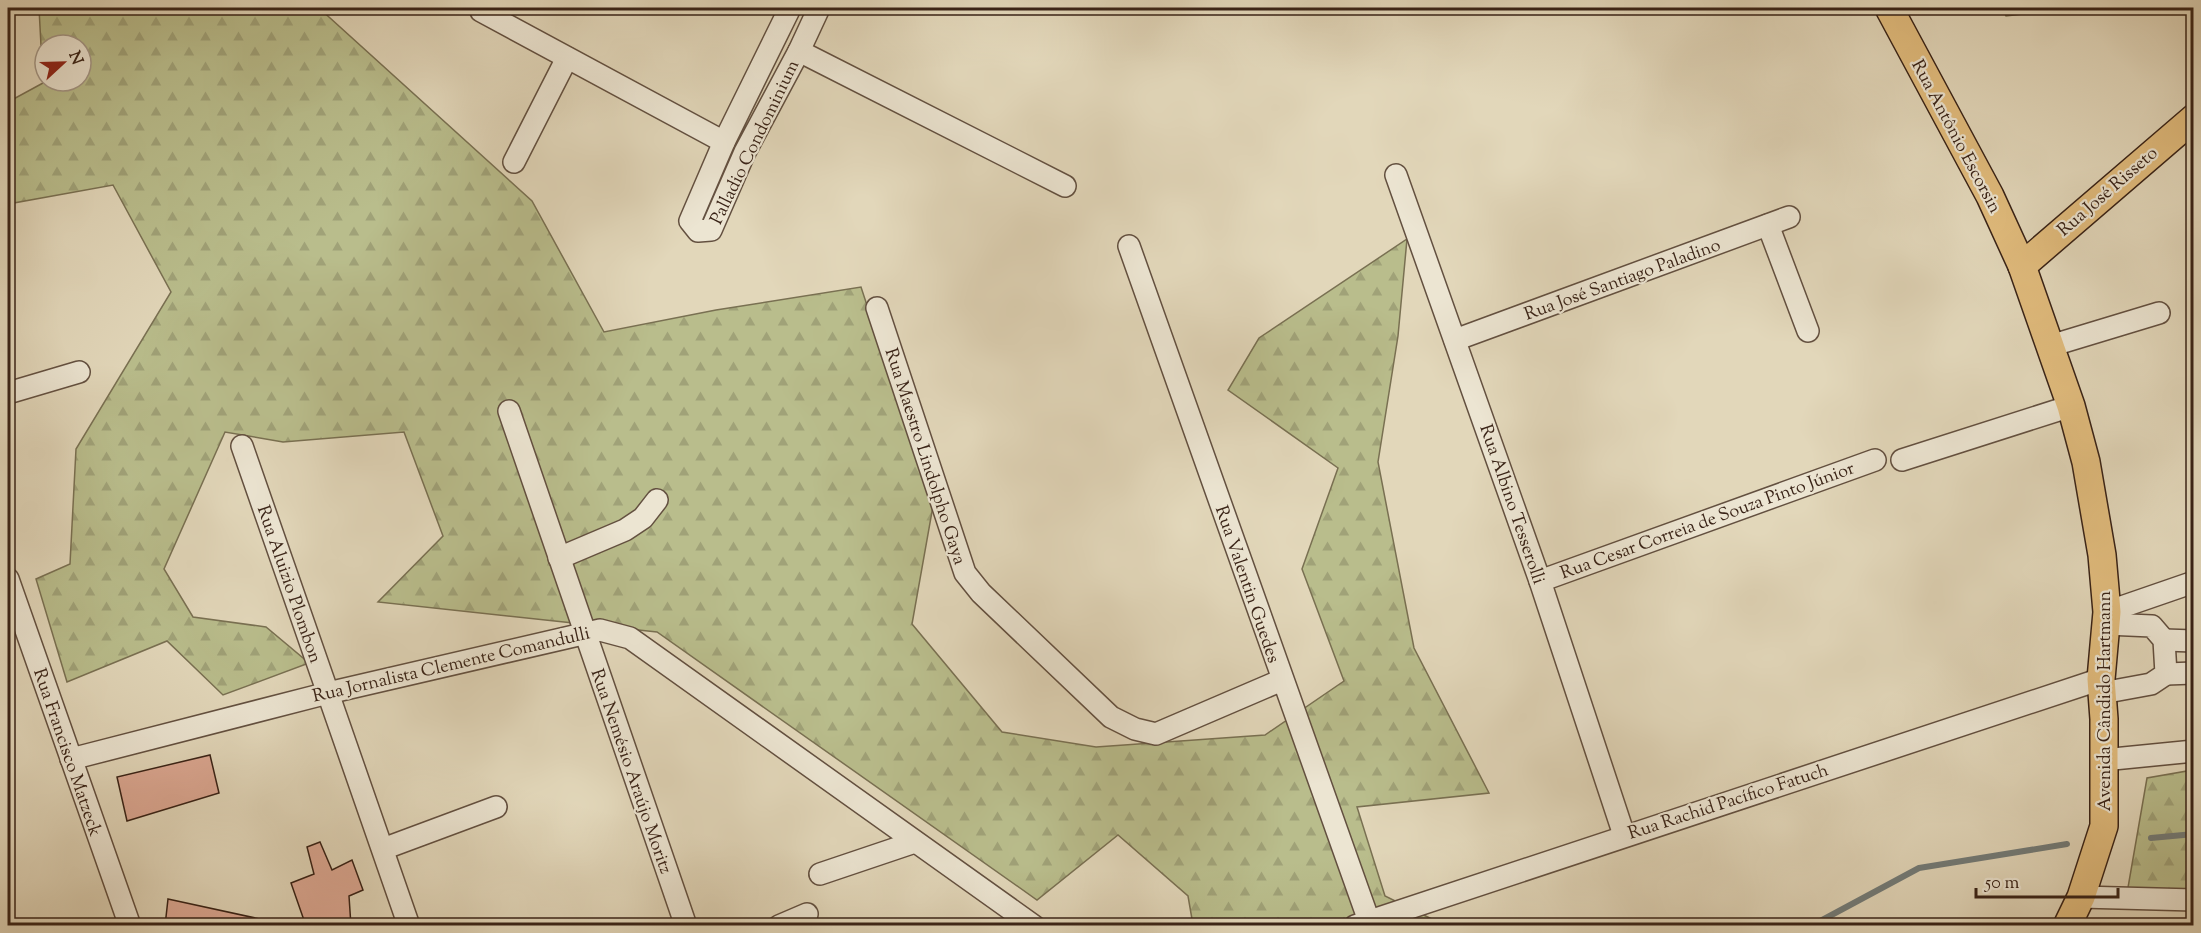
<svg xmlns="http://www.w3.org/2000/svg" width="2201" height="933" font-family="'Sorts Mill Goudy',serif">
  <defs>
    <pattern id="forest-firs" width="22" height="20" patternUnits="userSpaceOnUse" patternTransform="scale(1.5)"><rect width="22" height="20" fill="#b9bd8c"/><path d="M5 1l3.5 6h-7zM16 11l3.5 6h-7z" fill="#a0a278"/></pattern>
  </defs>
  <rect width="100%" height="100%" fill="#e2d7ba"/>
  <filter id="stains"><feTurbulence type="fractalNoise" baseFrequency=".00333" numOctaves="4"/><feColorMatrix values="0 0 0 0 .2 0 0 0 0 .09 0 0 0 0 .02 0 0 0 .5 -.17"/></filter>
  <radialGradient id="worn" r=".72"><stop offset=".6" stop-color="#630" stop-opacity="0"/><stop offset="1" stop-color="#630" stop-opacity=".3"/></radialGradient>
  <g fill="url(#forest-firs)" stroke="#797052" stroke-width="1.5" fill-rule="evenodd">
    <path d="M39 8H319L532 201 604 332 716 310 861 287 933 506 912 624 1002 732 1096 747 1265 735 1344 681 1302 569 1338 468 1228 390 1259 338 1407 239 1398 336 1378 462 1414 648 1489 793 1357 807 1385 896 1444 925H1193L1188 896 1118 835 1037 900 657 632 378 602 443 536 404 432 283 442 225 432 164 569 193 617 266 627 309 663 223 695 167 641 67 682 36 579 70 564 76 449 171 292 113 185 8 204V102L43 83ZM45 45H81V81H45Z"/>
    <path d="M2002 8H2074L2006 16Z"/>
    <path d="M2193 770V898L2126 899 2147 778Z"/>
  </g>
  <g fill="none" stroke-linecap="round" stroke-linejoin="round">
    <g stroke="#737c79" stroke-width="6">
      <path d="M2151 838 2194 834"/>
      <path d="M1811 926 1919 868 2067 844"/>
    </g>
  </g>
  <g fill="#dca893" stroke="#392317" stroke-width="1.5">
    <path d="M210 755 219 793 127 821 117 777Z"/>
    <path d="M320 842 332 870 352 860 363 890 349 896 351 926H306L291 883 314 874 307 847Z"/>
    <path d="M168 899 260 919V926H165Z"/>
  </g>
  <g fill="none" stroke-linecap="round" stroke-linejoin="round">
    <g stroke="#635040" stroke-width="24">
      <g id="minor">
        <path d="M790 8 724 142 690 221 698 231 711 230 745 152 799 51 819 8"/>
        <path d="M481 11 724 142"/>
        <path d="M799 51 1065 186"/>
        <path d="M514 162 567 58"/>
        <path d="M1396 175 1540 581 1624 835"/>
        <path d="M1768 225 1808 331"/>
        <path d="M1129 246 1369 921"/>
        <path d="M877 308 965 573 981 593 1111 717 1135 729 1156 734 1282 680"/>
        <path d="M1455 340 1789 217"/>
        <path d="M2050 346 2159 313"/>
        <path d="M8 393 79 372"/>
        <path d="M509 411 686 926"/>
        <path d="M242 446 409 926"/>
        <path d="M1902 460 2071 406"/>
        <path d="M559 558 625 530 643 518 657 500"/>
        <path d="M8 579 130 926"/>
        <path d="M1540 581 1875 460"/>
        <path d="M2107 612 2194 582"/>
        <path d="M2164 640 2194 641"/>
        <path d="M2166 674 2194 673"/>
        <path d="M2102 693 2151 684 2166 674 2164 640 2152 626 2106 624"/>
        <path d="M71 759 328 693 600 630 630 638 1034 926"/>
        <path d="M2103 760 2194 751"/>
        <path d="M383 849 496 807"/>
        <path d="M820 874 915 842"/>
        <path d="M2081 897 2194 900"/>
        <path d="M779 926 807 914"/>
        <path d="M1355 926 2101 679"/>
      </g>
    </g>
    <g stroke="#392317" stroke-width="30">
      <g id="major">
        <path d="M1889 8 1990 196 2022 266 2071 406 2086 462 2102 555 2107 612 2101 679 2104 719V826L2081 897 2067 926"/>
        <path d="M2022 266 2194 118"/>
      </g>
    </g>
    <use href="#minor" stroke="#ece5d2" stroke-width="21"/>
    <use href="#major" stroke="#e1bc7d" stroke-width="27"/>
  </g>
  <g text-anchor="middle" stroke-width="4.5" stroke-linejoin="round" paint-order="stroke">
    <g font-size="18" fill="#392317" stroke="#ece5d2">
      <text transform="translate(1957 136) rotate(62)" y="6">Rua Antônio Escorsin</text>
      <text transform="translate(754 142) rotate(-64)" y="6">Palladio Condominium</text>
      <text transform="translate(2107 191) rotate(-41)" y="6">Rua José Risseto</text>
      <text transform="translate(1622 279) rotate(-20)" y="6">Rua José Santiago Paladino</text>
      <text transform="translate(926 456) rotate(72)" y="6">Rua Maestro Lindolpho Gaya</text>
      <text transform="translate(1513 504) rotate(71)" y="6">Rua Albino Tesserolli</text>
      <text transform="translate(1707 520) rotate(-20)" y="6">Rua Cesar Correia de Souza Pinto Júnior</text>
      <text transform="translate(290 584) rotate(71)" y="6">Rua Aluizio Plombon</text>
      <text transform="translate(1248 584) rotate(71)" y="6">Rua Valentin Guedes</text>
      <text transform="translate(451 664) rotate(-13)" y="6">Rua Jornalista Clemente Comandulli</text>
      <text transform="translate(2104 701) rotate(-90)" y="6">Avenida Cândido Hartmann</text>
      <text transform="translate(68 752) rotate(71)" y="6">Rua Francisco Matzeck</text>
      <text transform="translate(632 771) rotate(71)" y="6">Rua Nemésio Araújo Moritz</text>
      <text transform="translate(1728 801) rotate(-18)" y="6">Rua Rachid Pacífico Fatuch</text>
    </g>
  </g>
  <rect width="2201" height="933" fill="none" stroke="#e2d7ba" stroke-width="30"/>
  <rect x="9" y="9" width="2183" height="915" fill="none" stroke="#392317" stroke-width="3"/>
  <rect x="15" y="15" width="2171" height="903" fill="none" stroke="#392317" stroke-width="1.5"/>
  <g transform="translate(63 63) rotate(68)"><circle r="28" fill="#ece5d2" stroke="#a49787" stroke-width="1.5"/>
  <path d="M0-4.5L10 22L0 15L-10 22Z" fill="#8f2418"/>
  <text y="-9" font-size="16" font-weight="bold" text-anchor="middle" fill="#392317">N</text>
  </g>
  <path d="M1976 888v9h142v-9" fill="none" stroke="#392317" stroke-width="3"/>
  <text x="1985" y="888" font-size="18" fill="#392317" stroke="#ece5d2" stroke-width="4.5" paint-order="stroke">50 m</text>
  <rect width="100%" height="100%" filter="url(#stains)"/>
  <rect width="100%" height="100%" fill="url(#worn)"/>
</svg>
